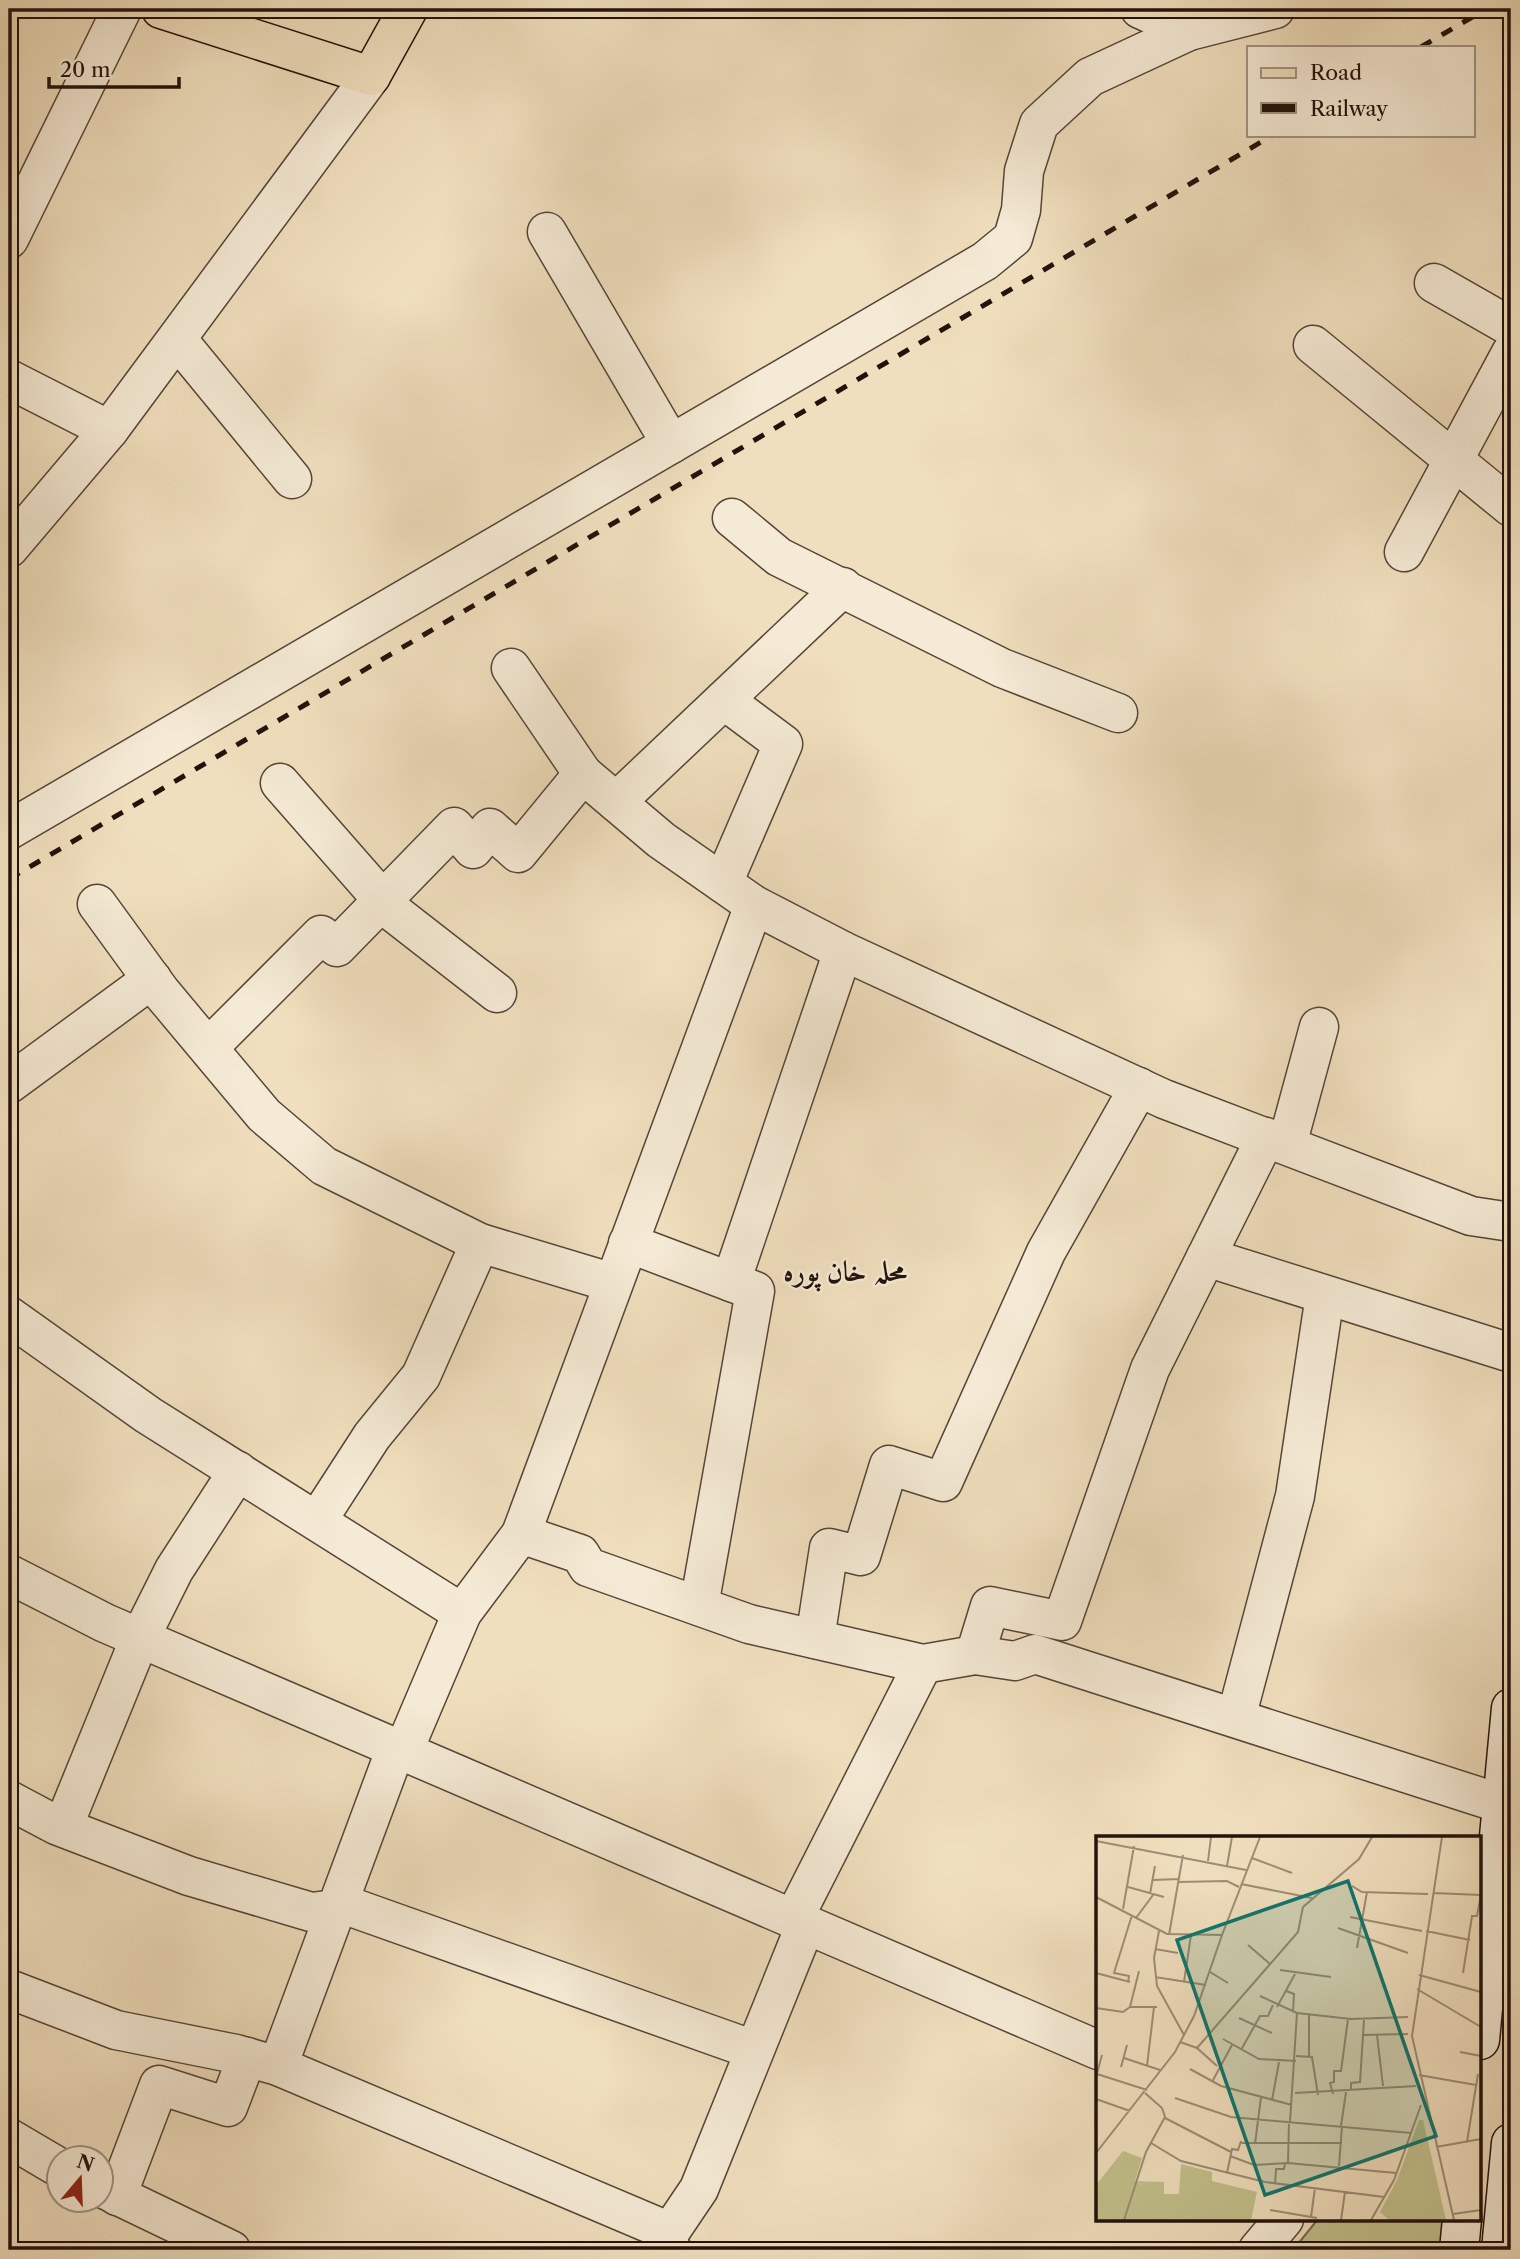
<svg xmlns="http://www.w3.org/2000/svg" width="1520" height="2259" font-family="'Libre Caslon Text',Amiri,serif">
  <rect width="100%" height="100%" fill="#f0dfbe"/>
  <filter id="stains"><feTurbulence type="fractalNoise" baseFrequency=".00286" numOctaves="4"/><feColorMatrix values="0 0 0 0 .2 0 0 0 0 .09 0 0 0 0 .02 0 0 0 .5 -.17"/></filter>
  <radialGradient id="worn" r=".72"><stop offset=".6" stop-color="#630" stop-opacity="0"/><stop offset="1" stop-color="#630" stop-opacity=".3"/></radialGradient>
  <path fill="#c2c08c" stroke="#72694c" stroke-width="2" d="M1318 2219H1448L1444 2250H1293Z"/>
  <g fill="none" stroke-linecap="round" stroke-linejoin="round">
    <g stroke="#564538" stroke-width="41">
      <g id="minor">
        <path d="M1140 9 1189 31"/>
        <path d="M547 232 671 444"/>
        <path d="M9 239 122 9"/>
        <path d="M1434 283 1511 327"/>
        <path d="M177 339 292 479"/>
        <path d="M1313 345 1511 507"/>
        <path d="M9 379 109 430"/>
        <path d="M732 518 779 557 1002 668 1118 713"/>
        <path d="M1404 552 1511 353"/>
        <path d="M511 668 583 774 661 840 754 905 843 951 1164 1099 1471 1216 1511 1222"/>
        <path d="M280 783 393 912 497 993"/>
        <path d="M616 802 843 587"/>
        <path d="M9 830 985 261 1013 238 1021 210 1024 171 1039 124 1090 77 1189 31 1275 9"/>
        <path d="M723 883 783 744 724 700"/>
        <path d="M97 904 161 992 264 1115 324 1166 480 1243 613 1283"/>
        <path d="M209 1047 321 935 337 947 454 827 473 849 490 828 518 853 583 774"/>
        <path d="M9 1084 152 979"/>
        <path d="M1287 1145 1319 1027"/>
        <path d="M628 1243 755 1291 699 1606"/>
        <path d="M1206 1257 1511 1353"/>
        <path d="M731 1282 843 951"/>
        <path d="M9 1316 148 1415 462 1613"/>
        <path d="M317 1521 372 1436 421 1376 480 1243"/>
        <path d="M521 1534 580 1554 588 1567 749 1624 923 1664 975 1655 1015 1661 1035 1654 1502 1804"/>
        <path d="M9 1574 105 1623 1098 2050"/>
        <path d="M815 1639 829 1548 861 1556 889 1465 943 1482 1046 1252 1139 1087"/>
        <path d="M975 1655 990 1606 1062 1621 1150 1369 1266 1137"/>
        <path d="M1236 1718 1295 1496 1325 1295"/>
        <path d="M403 1752 462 1613 521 1534 754 905"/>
        <path d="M9 1800 56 1825 189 1876 311 1912 351 1907 754 2050"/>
        <path d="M63 1827 140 1638 174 1570 238 1471"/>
        <path d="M793 1920 923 1664"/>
        <path d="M9 1989 116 2030 236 2054 278 2066 670 2232 666 2248 672 2250"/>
        <path d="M278 2066 396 1748"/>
        <path d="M9 2138 60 2168"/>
        <path d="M102 2188 231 2250"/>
        <path d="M117 2196 159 2085 228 2107 247 2057"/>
        <path d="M670 2232 699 2189 805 1926"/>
        <path d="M1258 2250 1284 2219"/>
      </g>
    </g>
    <g stroke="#564538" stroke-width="41">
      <path id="tertiary" d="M9 548 109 430 371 76"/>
    </g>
    <g stroke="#22120b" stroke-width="41">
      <g id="secondary">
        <path d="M1480 2040 1511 1708"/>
        <path d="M1459 2250 1462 2219"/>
        <path d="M1501 2250 1511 2143"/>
      </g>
    </g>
    <g stroke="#22120b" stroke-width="41">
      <path id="primary" d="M161 9 371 76 408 9"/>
    </g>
    <use href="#minor" stroke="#f5ead5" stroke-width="38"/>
    <use href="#tertiary" stroke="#f5ead5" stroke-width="38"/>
    <use href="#secondary" stroke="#f5ead5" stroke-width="38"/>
    <use href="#primary" stroke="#f0dfbe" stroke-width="38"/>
    <g stroke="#22120b" stroke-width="5" stroke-dasharray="12 12" stroke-linecap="butt">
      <path d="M1421 47 1486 9"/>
      <path d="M9 879 1273 135"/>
    </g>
  </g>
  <g text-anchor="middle" stroke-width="5" stroke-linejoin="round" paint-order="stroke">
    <g font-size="28" font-weight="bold" fill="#22120b" stroke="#f5ead5">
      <text x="845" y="1281">محلہ خان پورہ</text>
    </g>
  </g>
  <g transform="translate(1096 1836)">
    <rect width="385" height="385" fill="#f0dfbe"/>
    <path d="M323 284H327L350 384H293L284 376 301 344ZM27 315 46 322 39 345 68 346V358H83L85 328 116 336V345L161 356 155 384H0V349Z" fill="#c2c08c"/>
    <path fill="none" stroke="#9e8d76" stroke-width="2" d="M346 1 316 200 358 384M0 5 150 34M156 22 196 37M112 25 115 1M131 30 136 1M57 44 83 43M82 46 131 45 143 51M145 48 216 62M256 50 266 56 332 58M32 51 68 61M337 57 385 59M54 58 59 30M0 61 71 98 126 99 164 1M27 73 38 10M254 81 326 95M40 82 57 59M242 92 312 117M63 95 58 122 61 150 88 199M330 95 374 104M73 99 87 19M152 109 174 128M261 112 271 56M59 113 82 117M184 134 235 141M114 136 132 147M0 137 34 146M367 137 376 80H381L385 58M323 139 385 156M59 141 110 149M32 146 33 140 18 137 36 79M88 146 95 99M321 153 385 191M190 155 198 158 197 176M164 160 201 177 255 183 312 181M34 171H61M181 171 199 138M0 172 27 176 34 171 43 135M213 179V221M143 182 176 197M266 199 312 198M281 199 287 250M127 203 163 223 200 225M84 206 101 212 121 230M101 212 202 96 207 71 263 23 276 1M145 214 164 180H172L177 169M364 216 385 220M200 220 216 221 222 259M28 222 64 234M51 230 58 171M25 231 31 209M94 233 125 250 196 269M1 238 51 254M323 239 380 249M0 241 6 219M116 246 136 209M255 253V247L264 246 268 184M199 257 320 250M237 258 234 247 238 246V235H245L252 183M79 262 135 281 315 297M0 263 34 275M176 264 183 226M69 282 135 316M194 286 201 177M245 290 250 256M371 306 382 238M55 307 85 325 169 346 288 361M144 307H246M159 308 165 261M340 311 385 303M0 317 79 216 98 180 126 99M134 320 158 329 192 327 300 337M192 327 193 286M243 330 246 290M131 337 136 313 142 314 145 305M179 348 180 333H188L189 327M174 374 221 382M357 378 385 374M215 381 219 352M28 384 50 316 69 281 66 272 49 257M245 384 249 356M275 384 298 344 325 269"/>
    <path fill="#0f766e" fill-opacity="0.15" stroke="#0f766e" stroke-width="3.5" d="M252 45 340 300 169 359 81 104Z"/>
    <rect width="385" height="385" fill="none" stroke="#22120b" stroke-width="3.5"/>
  </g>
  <rect width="1520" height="2259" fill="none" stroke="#f0dfbe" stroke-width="35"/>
  <rect x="10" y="10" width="1499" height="2238" fill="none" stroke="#22120b" stroke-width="3.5"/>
  <rect x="18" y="18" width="1485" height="2224" fill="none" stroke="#22120b" stroke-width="2"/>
  <rect x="1247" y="46" width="228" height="91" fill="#f5ead5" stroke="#a19484" stroke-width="2"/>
  <rect x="1261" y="68" width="35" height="10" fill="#f0dfbe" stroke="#a19484" stroke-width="2"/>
  <text x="1310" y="80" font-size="21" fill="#22120b">Road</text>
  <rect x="1261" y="103" width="35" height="10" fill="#22120b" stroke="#a19484" stroke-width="2"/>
  <text x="1310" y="116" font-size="21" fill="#22120b">Railway</text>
  <g transform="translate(80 2179) rotate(19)"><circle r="33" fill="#f5ead5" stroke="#a19484" stroke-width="2"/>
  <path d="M0-5L12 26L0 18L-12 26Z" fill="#8f2418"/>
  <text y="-10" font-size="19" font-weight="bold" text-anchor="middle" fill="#22120b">N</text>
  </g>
  <path d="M49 77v10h130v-10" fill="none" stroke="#22120b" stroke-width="3.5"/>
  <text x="60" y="77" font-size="21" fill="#22120b" stroke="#f5ead5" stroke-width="5" paint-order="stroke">20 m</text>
  <rect width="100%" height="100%" filter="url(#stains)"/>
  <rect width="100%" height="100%" fill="url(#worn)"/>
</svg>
